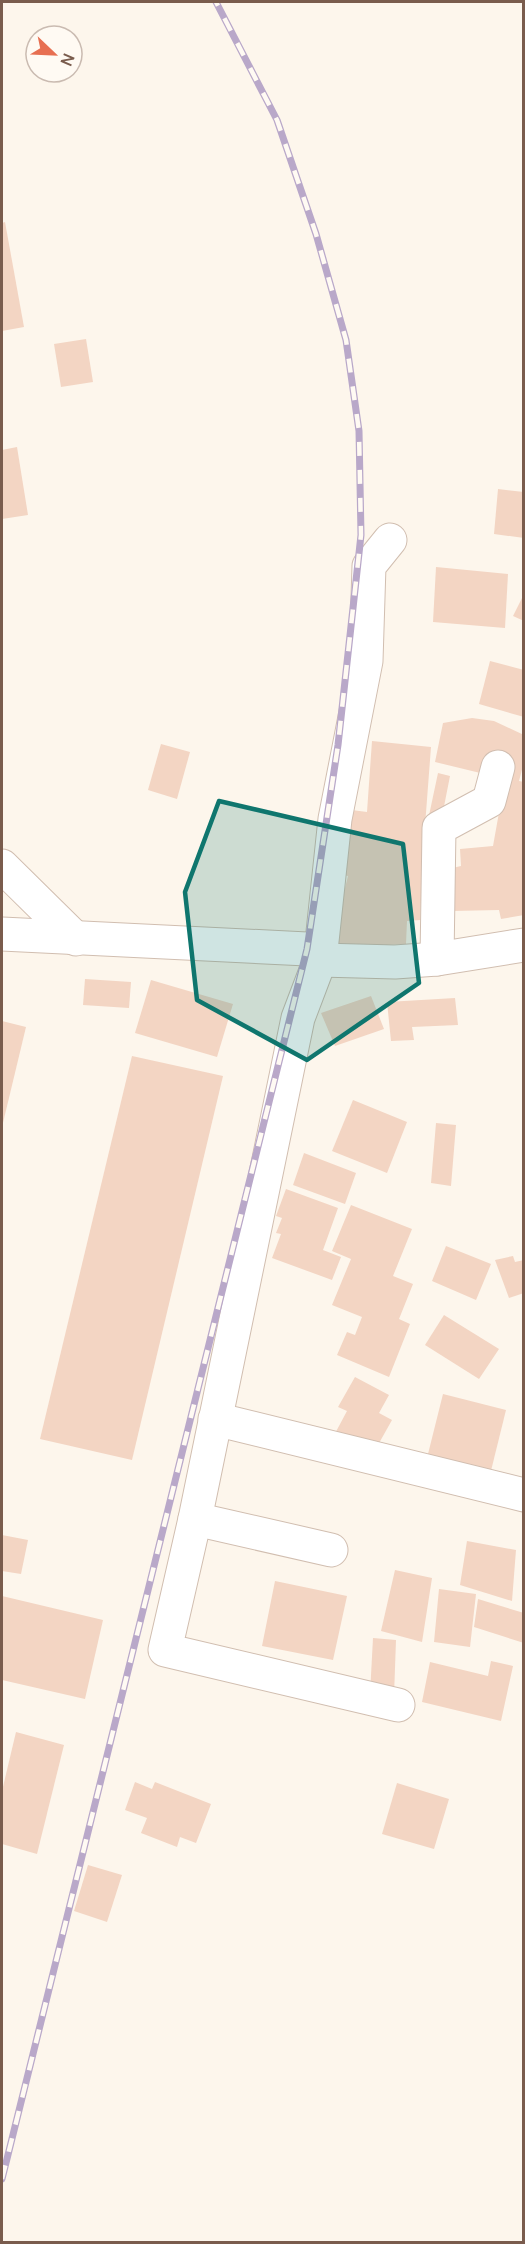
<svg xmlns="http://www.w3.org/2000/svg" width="525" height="2244" font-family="Manrope,sans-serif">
  <rect width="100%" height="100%" fill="#fdf6ec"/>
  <g fill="#f3d5c3">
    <path d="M5 222 24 327 2 331V223Z"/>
    <path d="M86 339 93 382 61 387 54 344Z"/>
    <path d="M17 447 28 515 2 519V450Z"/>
    <path d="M498 489 524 492V538L494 534Z"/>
    <path d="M436 567 508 574 505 628 433 622Z"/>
    <path d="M524 594V621L513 616Z"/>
    <path d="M490 661 524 670V717L479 704Z"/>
    <path d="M472 718 494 721 524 735V762L519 781 524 782V915L501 919 499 910 452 911 448 869 461 866 460 849 493 846 505 779 435 762 443 723Z"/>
    <path d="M372 741 431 747 424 839 438 773 450 776 437 842 424 839 420 920 407 921 406 944 330 948 348 876 339 874 344 809 367 812Z"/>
    <path d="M161 744 190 752 177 799 148 790Z"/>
    <path d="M85 979 131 982 129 1008 83 1005Z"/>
    <path d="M151 980 233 1004 217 1057 135 1033Z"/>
    <path d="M371 996 384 1029 335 1046 321 1013Z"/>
    <path d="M455 998 458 1025 412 1027 414 1040 391 1041 387 1002Z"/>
    <path d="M2 1021 26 1027 2 1127Z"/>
    <path d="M132 1056 223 1076 132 1460 40 1439Z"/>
    <path d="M353 1100 407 1122 387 1173 332 1151Z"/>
    <path d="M436 1123 456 1125 451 1186 431 1183Z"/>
    <path d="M304 1153 356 1173 345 1204 293 1185Z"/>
    <path d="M286 1189 338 1208 323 1250 341 1257 332 1280 272 1258 281 1234 276 1233 282 1218 276 1216Z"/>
    <path d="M351 1205 412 1229 393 1276 413 1284 399 1319 410 1324 389 1377 337 1355 347 1332 355 1335 362 1317 332 1305 351 1259 332 1251Z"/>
    <path d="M446 1246 491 1264 476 1300 432 1281Z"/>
    <path d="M513 1256 515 1262 524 1260V1293L509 1298 495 1260Z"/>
    <path d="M444 1315 499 1349 479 1379 425 1345Z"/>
    <path d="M355 1377 389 1395 379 1413 392 1420 369 1461 331 1441 347 1411 338 1407Z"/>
    <path d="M443 1394 506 1410 487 1487 424 1470Z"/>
    <path d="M2 1535 28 1540 21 1574 2 1571Z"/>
    <path d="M467 1541 516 1550 512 1601 460 1585Z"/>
    <path d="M395 1570 432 1578 422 1642 381 1631Z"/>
    <path d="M275 1581 347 1596 333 1660 262 1646Z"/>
    <path d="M439 1589 476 1594 470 1647 434 1642Z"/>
    <path d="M2 1596 103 1620 85 1699 2 1680Z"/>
    <path d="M478 1599 524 1613V1643L474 1627Z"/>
    <path d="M373 1638 396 1640 394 1696 370 1694Z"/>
    <path d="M491 1661 513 1666 501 1721 422 1702 430 1662 488 1676Z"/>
    <path d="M16 1732 64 1745 37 1854 2 1844V1791Z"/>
    <path d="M135 1782 152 1789 155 1782 211 1804 196 1843 180 1837 177 1847 141 1833 147 1818 125 1810Z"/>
    <path d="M397 1783 449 1799 434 1849 382 1834Z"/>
    <path d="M88 1865 122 1875 107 1922 74 1911Z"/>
  </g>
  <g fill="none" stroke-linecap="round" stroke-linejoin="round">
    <g stroke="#d1beb0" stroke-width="35">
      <g id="minor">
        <path d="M390 540 369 566 366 661 335 819 320 960 298 1018 195 1519 165 1650 398 1705"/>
        <path d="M2 866 76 939"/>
        <path d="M2 934 307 949 320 960 395 962 437 959 524 945"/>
        <path d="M437 959 439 828 489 801 498 767"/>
        <path d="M215 1419 524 1495"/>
        <path d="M195 1519 331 1550"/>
      </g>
    </g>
    <use href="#minor" stroke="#fff" stroke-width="33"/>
    <g stroke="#b9a8c9" stroke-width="7">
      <path id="rail" d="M2 2179 307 949 338 745 361 535 359 431 346 340 316 234 277 120 216 2"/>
    </g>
    <use href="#rail" stroke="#fffaf3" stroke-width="4.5" stroke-dasharray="14" stroke-linecap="butt"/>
  </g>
  <path fill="#0f766e" fill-opacity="0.2" stroke="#0f766e" stroke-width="4.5" stroke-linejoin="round" d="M219 801 403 844 419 983 307 1060 197 1000 185 892Z"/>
  <rect width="525" height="2244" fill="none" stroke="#7a5c4d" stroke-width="6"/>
  <g transform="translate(54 54) rotate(113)"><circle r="28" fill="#fffaf3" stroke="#cabbb1" stroke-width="1.5"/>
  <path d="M0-4.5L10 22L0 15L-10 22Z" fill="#e76f51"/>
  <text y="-9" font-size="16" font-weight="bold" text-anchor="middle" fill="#7a5c4d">N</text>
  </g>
</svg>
